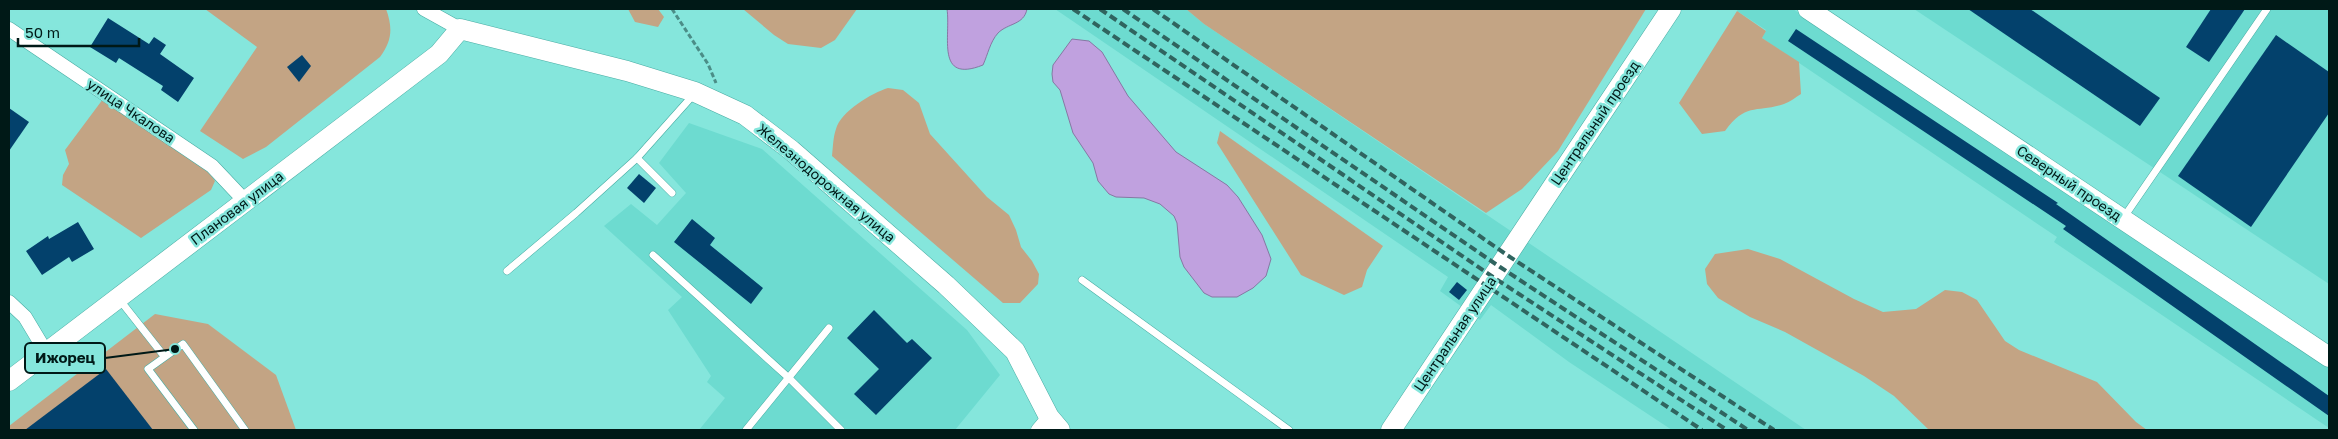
<svg xmlns="http://www.w3.org/2000/svg" width="2338" height="439" font-family="'Golos Text',sans-serif">
  <rect width="100%" height="100%" fill="#85e6dc"/>
  <g fill="#6ddbd0">
    <path d="M1055 9H1186L1204 24 1806 430H1672L1569 362 1491 305 1480 320 1440 291 1448 277Z"/>
    <path d="M1738 9H1793L2329 368V428L2054 242 2057 237 1762 38 1766 30 1737 11Z"/>
    <path d="M1914 9H2329V284Z"/>
    <path d="M689 123 762 149 967 330 1000 375 955 430H699L725 398 707 382 711 376 668 310 682 297 604 226 631 204 657 225 686 193 659 163Z"/>
  </g>
  <g fill="#c3a484">
    <path d="M205 9H386C393 28 392 41 380 57L266 147 243 159 200 131 257 47Z"/>
    <path d="M628 9H658L664 17 658 27 635 22Z"/>
    <path d="M743 9H857L835 40 821 48 788 44 774 35Z"/>
    <path d="M1186 9H1646L1558 151 1522 189 1486 213 1204 24Z"/>
    <path d="M1737 11 1766 31 1762 38 1799 62 1801 94C1796 97 1790 102 1784 104 1757 113 1746 102 1725 131L1702 134 1679 103Z"/>
    <path d="M888 88 903 90 919 103 930 134 987 197 1009 215 1016 230 1021 247 1032 261 1039 274 1038 284 1020 303H1003L832 156C833 148 833 137 836 129 841 111 872 93 888 88Z"/>
    <path d="M103 99 208 171 215 181 211 190 141 238 62 185 63 175 69 164 65 150Z"/>
    <path d="M1220 131 1383 246 1367 270 1362 287 1344 295 1301 275 1217 143Z"/>
    <path d="M1748 249 1780 259 1854 299 1883 312 1916 309 1945 290 1962 292 1977 300 2005 341 2019 350 2097 382 2136 422 2147 430H1929L1894 396 1864 376 1785 332 1750 317 1718 298 1707 284 1705 269 1715 254Z"/>
    <path d="M155 314 208 324 276 375 296 430H9V426Z"/>
  </g>
  <g fill="#c0a1df" stroke="#8678a3">
    <path d="M947 9H1027C1024 25 1008 23 998 33 990 42 988 54 983 65 935 84 951 36 947 9Z"/>
    <path d="M1072 39 1089 41 1102 52 1128 96 1176 152 1227 185 1238 197 1262 235 1271 259 1266 276 1253 288 1237 297H1212L1204 293 1184 267 1180 257 1177 223 1174 216 1160 204 1144 198 1116 197 1109 194 1098 181 1093 163 1073 133 1060 90 1053 82 1052 74 1053 65Z"/>
  </g>
  <g fill="#03416c">
    <path d="M1968 9H2030L2160 98 2140 126Z"/>
    <path d="M2211 9H2245L2209 62 2186 47Z"/>
    <path d="M108 18 149 44 154 37 166 45 160 54 194 78 178 102 161 90 163 86 119 58 116 63 90 47Z"/>
    <path d="M1796 29 2058 203 2056 204 2329 396V416L2063 229 2066 226 1788 41Z"/>
    <path d="M2276 35 2329 72V113L2251 227 2178 176Z"/>
    <path d="M302 55 311 66 299 82 287 67Z"/>
    <path d="M9 108 29 122 9 151Z"/>
    <path d="M639 174 656 188 644 203 627 188Z"/>
    <path d="M692 219 715 238 710 245 763 288 751 304 674 242Z"/>
    <path d="M78 222 94 249 72 262 69 257 42 275 26 251 48 236 49 239Z"/>
    <path d="M1457 282 1467 290 1459 300 1449 292Z"/>
    <path d="M874 310 907 343 912 339 932 358 876 415 854 394 879 369 847 338Z"/>
    <path d="M106 369 153 430H25Z"/>
  </g>
  <g fill="none" stroke-linecap="round" stroke-linejoin="round">
    <g stroke="#48aca3" stroke-width="8">
      <g id="lane">
        <path d="M637 158 672 193"/>
        <path d="M2124 217 2267 9"/>
        <path d="M653 255 790 379 841 430"/>
        <path d="M507 271 576 213 637 158 695 93"/>
        <path d="M1082 280 1289 430"/>
        <path d="M119 299 164 356"/>
        <path d="M194 430 148 369 183 344 245 430"/>
        <path d="M746 430 829 328"/>
      </g>
    </g>
    <g stroke="#48aca3" stroke-width="15">
      <g id="street">
        <path d="M424 9 460 29"/>
        <path d="M9 29 212 166 246 202"/>
        <path d="M9 302 25 317 46 352"/>
        <path d="M1038 430 1049 417"/>
      </g>
    </g>
    <g stroke="#48aca3" stroke-width="21">
      <g id="secondary">
        <path d="M1808 9 2329 357"/>
        <path d="M9 381 439 54 460 29 627 71 695 92 745 115 791 150 946 285 1015 351 1049 417 1060 430"/>
        <path d="M1391 430 1671 9"/>
      </g>
    </g>
    <path stroke="#4b8d87" stroke-width="3" stroke-dasharray="5 2.5" stroke-linecap="butt" d="M672 9 708 64 716 83"/>
    <use href="#lane" stroke="#fff" stroke-width="7"/>
    <use href="#street" stroke="#fff" stroke-width="14"/>
    <use href="#secondary" stroke="#fff" stroke-width="20"/>
    <g stroke="#30645f" stroke-width="4" stroke-dasharray="8 4" stroke-linecap="butt">
      <path d="M1073 9 1702 430"/>
      <path d="M1100 9 1493 277 1727 430"/>
      <path d="M1123 9 1500 267 1748 430"/>
      <path d="M1153 9 1507 255 1774 430"/>
    </g>
  </g>
  <g text-anchor="middle" stroke-width="5" stroke-linejoin="round" paint-order="stroke">
    <g font-size="14" fill="#001917" stroke="#85e6dc">
      <text transform="translate(131 111) rotate(34)" y="5">улица Чкалова</text>
      <text transform="translate(1595 123) rotate(-56)" y="5">Центральный проезд</text>
      <text transform="translate(826 183) rotate(40)" y="5">Железнодорожная улица</text>
      <text transform="translate(2069 183) rotate(34)" y="5">Северный проезд</text>
      <text transform="translate(237 208) rotate(-37)" y="5">Плановая улица</text>
      <text transform="translate(1455 334) rotate(-56)" y="5">Центральная улица</text>
    </g>
  </g>
  <path fill="none" stroke="#001917" stroke-width="2" d="M175 349L105 358"/>
  <circle fill="#001917" stroke="#85e6dc" stroke-width="2" cx="175" cy="349" r="5"/>
  <rect fill="#85e6dc" stroke="#001917" stroke-width="2" x="25" y="343" width="80" height="30" rx="5"/>
  <g font-size="15" text-anchor="middle" font-weight="bold" fill="#001917">
    <text x="65" y="363">Ижорец</text>
  </g>
  <rect width="2338" height="439" fill="none" stroke="#001917" stroke-width="20"/>
  <path d="M18 38v8h121v-8" fill="none" stroke="#001917" stroke-width="2.5"/>
  <text x="25" y="38" font-size="15" fill="#001917" stroke="#85e6dc" stroke-width="4" paint-order="stroke">50 m</text>
</svg>
